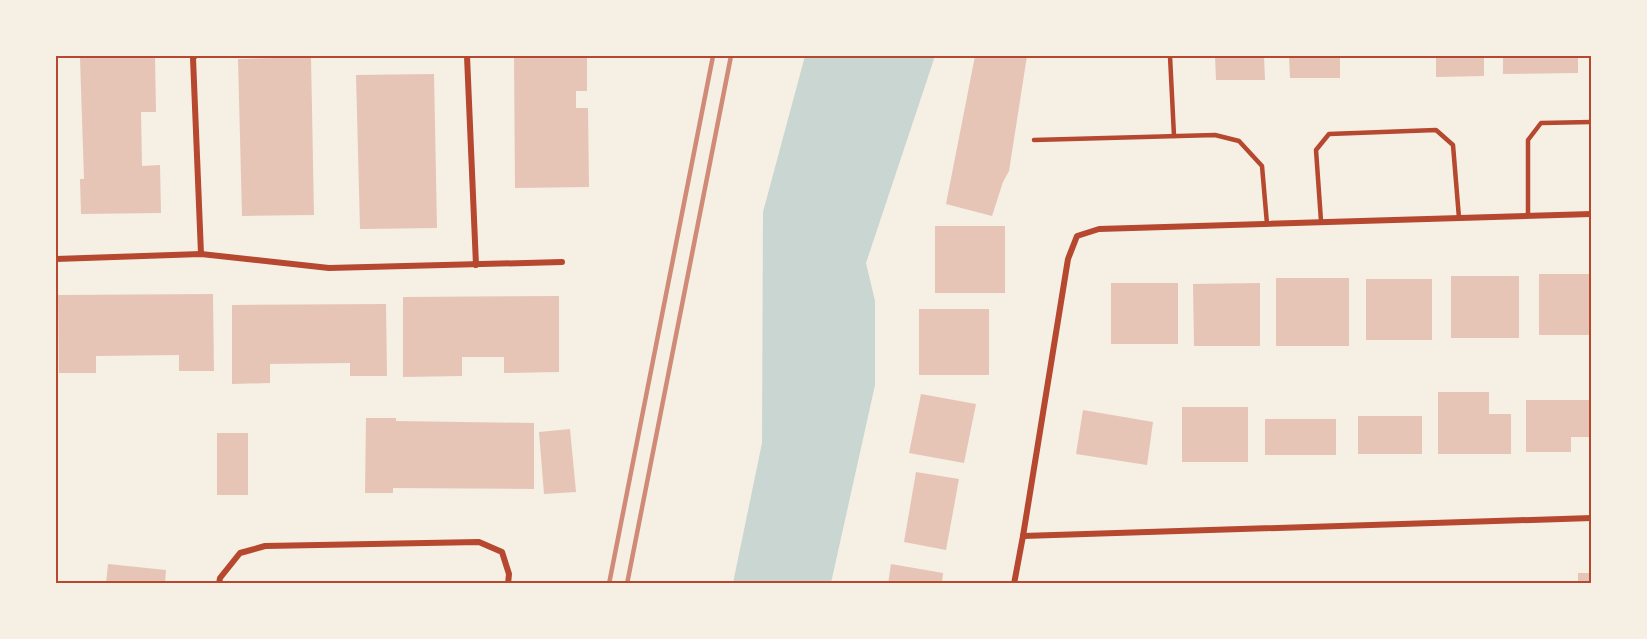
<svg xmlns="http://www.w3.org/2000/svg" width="1647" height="639" font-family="'Public Sans',sans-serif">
  <rect width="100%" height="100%" fill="#f6efe4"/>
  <path fill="#c9d6d2" d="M805 56H935L866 263 875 301V385L831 583H733L762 443 763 212Z"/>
  <g fill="#e6c5b7">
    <path d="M155 56 156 112H141L142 166 160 165 161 213 81 214 80 179H84L80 58Z"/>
    <path d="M514 56H587V91H576V108H588L589 187 515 188Z"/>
    <path d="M975 56H1027L1009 171 1003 182 992 216 946 204Z"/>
    <path d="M1215 56H1264L1265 80H1216Z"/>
    <path d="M1289 56H1340V78H1290Z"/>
    <path d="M1436 56H1484V76L1436 77Z"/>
    <path d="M1503 56H1578V73L1503 74Z"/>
    <path d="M311 57 314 215 242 216 238 59Z"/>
    <path d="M434 74 437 228 360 229 356 75Z"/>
    <rect x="935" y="226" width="70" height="67"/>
    <rect x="1539" y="274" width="53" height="61"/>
    <rect x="1451" y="276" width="68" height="62"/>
    <rect x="1276" y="278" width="73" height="68"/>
    <rect x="1366" y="279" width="66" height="61"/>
    <rect x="1111" y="283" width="67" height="61"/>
    <path d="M1260 283V346H1194L1193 284Z"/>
    <path d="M213 294 214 371H179V355L96 356V373H59L58 295Z"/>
    <path d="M559 296V372L504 373V357H462V376L403 377V297Z"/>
    <path d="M386 304 387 376H350V363L270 364V383L232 384V305Z"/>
    <rect x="919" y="309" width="70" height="66"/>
    <path d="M1438 392H1489V414H1511V454H1438Z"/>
    <path d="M921 394 976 404 964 463 909 453Z"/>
    <path d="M1526 400H1591V437H1571V452H1526Z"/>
    <rect x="1182" y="407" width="66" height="55"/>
    <path d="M1083 410 1153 422 1147 465 1076 454Z"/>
    <rect x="1358" y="416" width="64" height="38"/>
    <path d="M366 418H396V421L534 423V489L393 488V493H365Z"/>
    <rect x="1265" y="419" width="71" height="36"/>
    <path d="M570 429 576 492 544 494 539 432Z"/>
    <rect x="217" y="433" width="31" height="62"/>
    <path d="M916 472 959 479 946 550 904 542Z"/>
    <path d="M108 564 166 570 165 584H106Z"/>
    <path d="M891 564 943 573 942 584H888Z"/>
    <rect x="1578" y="573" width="14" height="11"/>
  </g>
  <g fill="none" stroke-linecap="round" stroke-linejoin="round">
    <g stroke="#b5482f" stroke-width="4.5">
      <path d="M1170 56 1174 136"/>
      <path d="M1034 140 1215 135 1239 141 1262 166 1267 224"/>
      <path d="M1528 215V140L1541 123 1592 122"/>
      <path d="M1321 221 1316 150 1329 134 1436 130 1453 145 1459 218"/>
    </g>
    <g stroke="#b5482f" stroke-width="6">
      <path d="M195 56 193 58 201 254"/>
      <path d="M467 56 476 265"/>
      <path d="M56 259 201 254 329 268 562 262"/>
      <path d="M1023 536 1592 518"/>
      <path d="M219 584 220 578 240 553 265 546 479 542 502 552 509 574 508 584"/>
      <path d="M1014 584 1023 536 1068 259 1077 236 1099 229 1592 214"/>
    </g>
    <g stroke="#cf8b77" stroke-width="4.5">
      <path d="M609 584 713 56"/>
      <path d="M627 584 731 56"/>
    </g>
  </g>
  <rect width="1647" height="639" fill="none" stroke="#f6efe4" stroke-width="114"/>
  <rect x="57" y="57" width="1533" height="525" fill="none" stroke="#b5482f" stroke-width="2"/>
</svg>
